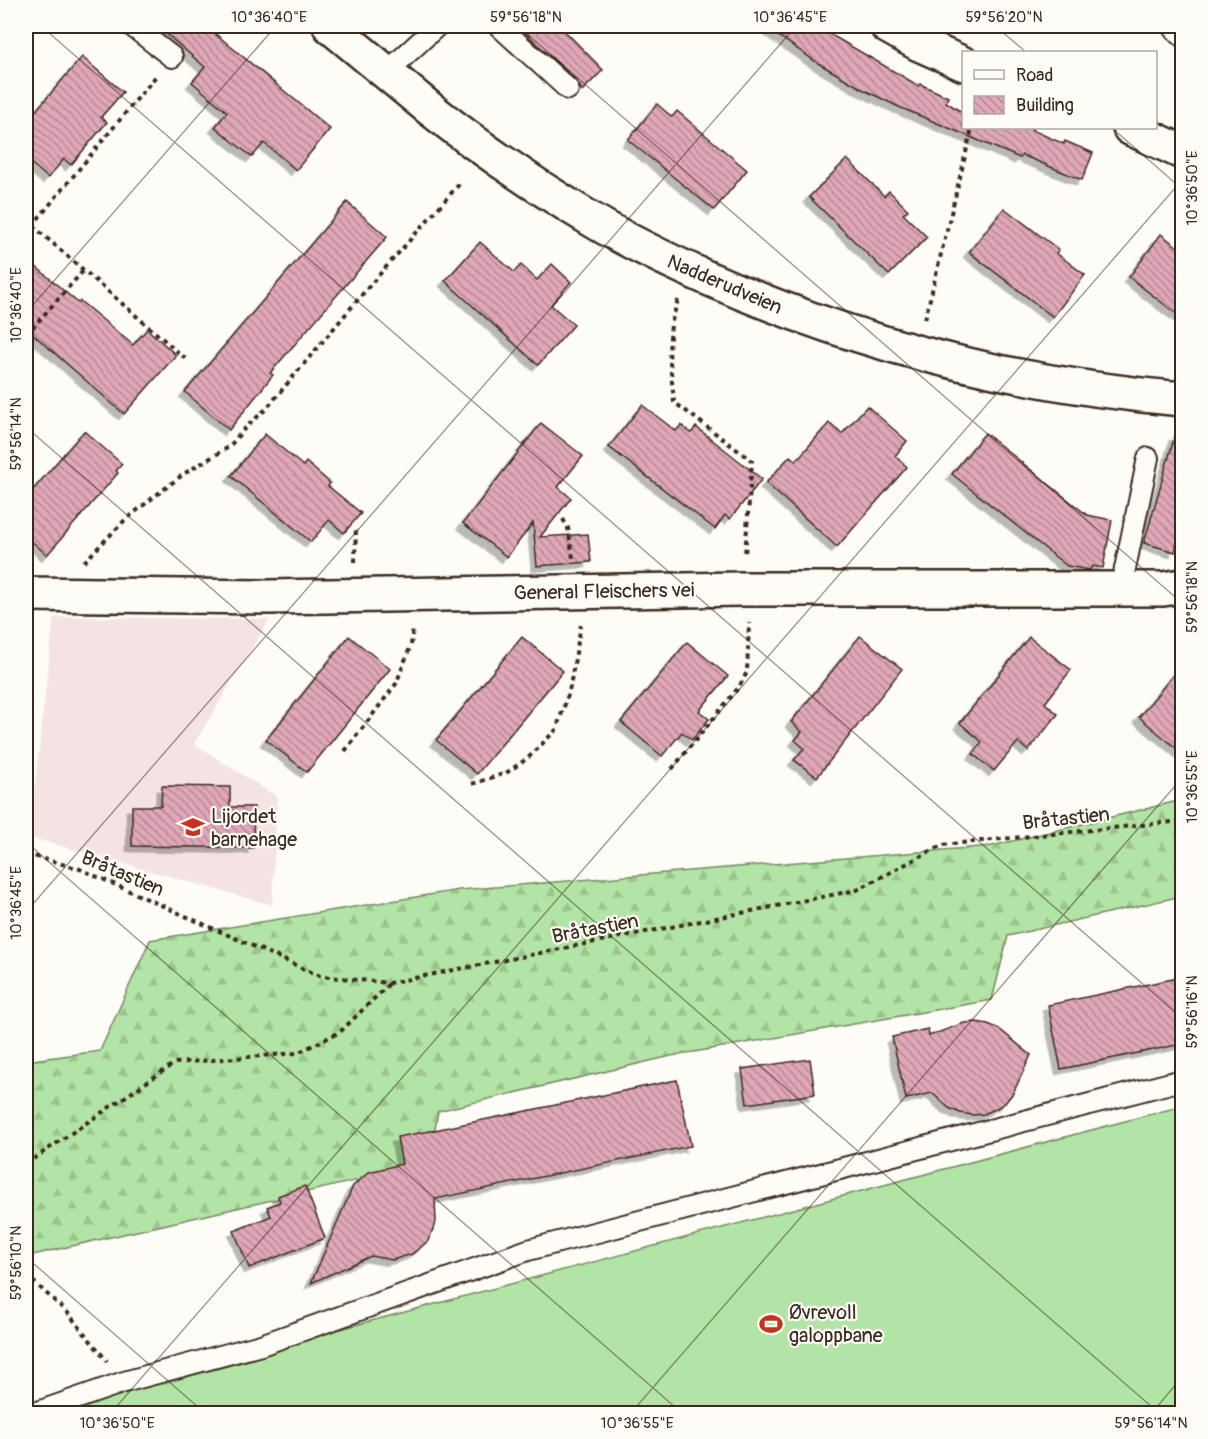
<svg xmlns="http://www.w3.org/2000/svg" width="1208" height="1439" font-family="Pangolin,sans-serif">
  <defs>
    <pattern id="forest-firs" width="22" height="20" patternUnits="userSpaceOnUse" patternTransform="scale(1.5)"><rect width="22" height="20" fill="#b2e4a5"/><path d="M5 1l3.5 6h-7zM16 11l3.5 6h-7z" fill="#9ac48e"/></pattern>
    <pattern id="building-back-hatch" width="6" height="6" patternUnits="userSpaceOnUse" patternTransform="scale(1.5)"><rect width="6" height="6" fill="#dfa7b8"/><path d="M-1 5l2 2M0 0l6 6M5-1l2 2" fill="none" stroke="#b68895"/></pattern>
    <filter id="shadow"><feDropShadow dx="-5.5" dy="5.5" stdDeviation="0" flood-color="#0004"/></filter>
  </defs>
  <rect width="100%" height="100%" fill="#fdfcf7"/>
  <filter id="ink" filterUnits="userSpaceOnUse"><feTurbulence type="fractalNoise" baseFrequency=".0167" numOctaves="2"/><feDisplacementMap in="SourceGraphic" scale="12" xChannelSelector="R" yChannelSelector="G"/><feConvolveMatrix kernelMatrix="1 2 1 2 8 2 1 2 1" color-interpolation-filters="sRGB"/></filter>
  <g filter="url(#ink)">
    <path fill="#f4e2e4" d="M54 617 270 619 194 744 277 797 272 905 29 837Z"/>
    <path fill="url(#forest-firs)" stroke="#768762" stroke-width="1.5" d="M1182 800V896L1008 936 992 1000 671 1056 438 1111 429 1164 28 1256 26 1244V1061L100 1051 150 940 459 890 992 846Z"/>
    <path fill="#b2e4a5" stroke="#768762" stroke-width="1.5" d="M1182 1106V1413L50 1414 73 1400Z"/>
    <g fill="url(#building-back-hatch)" stroke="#3b2a1e" stroke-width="1.5" filter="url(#shadow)">
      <path d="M157 26H206L330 129 296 170 264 143 252 157 215 127 227 112 192 82 205 67Z"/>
      <path d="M519 26H560L603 70 582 91 576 80 540 47Z"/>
      <path d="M764 26H816L919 86 920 84 948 97 946 102 963 113V128H1033L1032 130 1064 144 1065 141 1093 153 1082 180 1022 155 1020 158 899 107 864 90 818 63Z"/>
      <path d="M82 57 123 92 101 117 107 122 71 165 64 159 48 178 26 159V122Z"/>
      <path d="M657 104 672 117 677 111 747 170 714 210 628 140Z"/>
      <path d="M847 159 884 196 889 191 908 210 903 214 927 237 889 275 809 197Z"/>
      <path d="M347 202 387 237 270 373 273 375 229 430 185 392Z"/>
      <path d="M1004 208 1059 250 1056 253 1085 275 1053 317 969 252Z"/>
      <path d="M1161 234 1182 250V318L1129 277Z"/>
      <path d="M480 242 514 272 521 265 537 280 552 264 571 282 551 305 574 325 538 365 445 281Z"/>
      <path d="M26 258 78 303 80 301 133 345 147 329 176 355 124 414 26 328Z"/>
      <path d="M642 405 676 431 681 425 691 433 696 427 762 479 730 519 725 515 715 529 609 447Z"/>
      <path d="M867 406 907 441 895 456 907 467 837 547 766 483 790 456 796 461 829 423 842 434Z"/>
      <path d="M541 423 583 456 558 487 571 498 540 537 588 534 591 562 537 566 533 523 507 557 463 523Z"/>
      <path d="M84 431 122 464 116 471 118 473 47 555 26 536V498Z"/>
      <path d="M985 433 1087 515 1112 520 1103 568 1092 566 1090 570 1067 566 952 474Z"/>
      <path d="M265 434 303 466 306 462 330 483 328 486 361 513 344 533 329 520 311 542 231 476Z"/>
      <path d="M1175 435 1182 436V524L1175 552 1144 543Z"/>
      <path d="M349 636 390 669 307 772 266 740Z"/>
      <path d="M860 636 902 669 817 777 794 760 804 748 795 740 802 732 791 722Z"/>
      <path d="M522 637 563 671 477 774 436 740Z"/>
      <path d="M1029 637 1071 670 1045 703 1058 714 1028 751 1018 742 994 771 973 754 982 742 960 723Z"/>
      <path d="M687 642 728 676 699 711 709 719 692 740 682 732 662 756 621 722Z"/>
      <path d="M1182 664V753L1139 717Z"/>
      <path d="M162 786 230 787V807H254L253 848 132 846V806H161Z"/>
      <path d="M1182 977V1044L1061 1069 1048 1005Z"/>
      <path d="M976 1022 988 1024 999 1029 1031 1055 1013 1093 1005 1103 995 1109 984 1114 972 1115 960 1113 949 1108 932 1093 906 1099 892 1037 928 1029 929 1036 964 1023Z"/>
      <path d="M810 1059 815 1094 747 1104 742 1069Z"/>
      <path d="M677 1080 691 1146 435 1199 436 1222 428 1241 412 1254 392 1260 371 1256 311 1283 353 1186 369 1172 402 1164 397 1137 430 1131Z"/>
      <path d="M305 1186 325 1238 249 1268 234 1231 271 1216 267 1207 280 1202 278 1196Z"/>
    </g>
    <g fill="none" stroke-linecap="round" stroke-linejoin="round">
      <g stroke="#3b2a1e" stroke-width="24">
        <g id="service">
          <path d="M132 26 172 57"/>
          <path d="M499 26 568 89"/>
          <path d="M1172 26 1182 36"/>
          <path d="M387 72 437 26"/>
          <path d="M1121 588 1148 458"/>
          <path d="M32 1414 124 1382 261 1345 528 1250 1182 1080"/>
        </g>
      </g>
      <g stroke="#3b2a1e" stroke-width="38">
        <g id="minor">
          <path d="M887 26 919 44 964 64"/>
          <path d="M1130 128 1182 152"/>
          <path d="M26 594 269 597 742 589H1163L1182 586"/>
        </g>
      </g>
      <g stroke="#3b2a1e" stroke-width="38">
        <path id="secondary" d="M330 26C363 53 396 81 429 108 481 149 537 187 594 221 629 242 667 260 705 277 856 344 1018 385 1182 399"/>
      </g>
      <g stroke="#3b2a1e" stroke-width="4" stroke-dasharray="4.5 4.5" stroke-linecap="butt">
        <path d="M26 220 187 360"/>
        <path d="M32 226 156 76"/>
        <path d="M678 300 671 324 669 352 674 402 752 461 745 555"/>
        <path d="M925 319 972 128"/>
        <path d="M26 335 84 270"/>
        <path d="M563 519 568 528 573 558"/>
        <path d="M84 562 124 521 150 500 185 473 229 447 242 431 266 409 371 284 462 181"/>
        <path d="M355 562 356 526"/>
        <path d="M345 751 396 684 411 645 413 628"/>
        <path d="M672 769 739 687 747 672 749 623"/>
        <path d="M472 784 506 773 528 758 556 730 569 692 581 625"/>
        <path d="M26 854 80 869 320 976 389 983 857 890 942 845 1182 821"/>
        <path d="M26 1164 175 1063 297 1053 340 1032 389 984"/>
        <path d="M26 1275 68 1313 107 1361"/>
      </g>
      <use href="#service" stroke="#fdfcf7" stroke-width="20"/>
      <use href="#minor" stroke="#fdfcf7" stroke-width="33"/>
      <use href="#secondary" stroke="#fdfcf7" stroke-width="33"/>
    </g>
  </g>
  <path fill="none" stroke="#3b2a1e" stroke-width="1.5" stroke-opacity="0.45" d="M41 26 1182 1018M518 26 1182 603M995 26 1026 52M1112 128 1182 189M26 313 276 26M26 427 1160 1414M26 842 683 1414M26 912 796 26M26 1257 206 1414M110 1414 1182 180M630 1414 1182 778M1151 1414 1182 1377"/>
  <defs>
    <g id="school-bare" transform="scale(1.8)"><path d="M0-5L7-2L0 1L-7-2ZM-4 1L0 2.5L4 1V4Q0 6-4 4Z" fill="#c8321e" stroke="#fdfcf7" stroke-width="2.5" paint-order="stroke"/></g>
    <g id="stadium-bare" transform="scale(1.8)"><path d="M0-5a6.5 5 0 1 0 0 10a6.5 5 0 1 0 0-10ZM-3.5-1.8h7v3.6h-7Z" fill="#c8321e" stroke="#fdfcf7" stroke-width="2.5" paint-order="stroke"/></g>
  </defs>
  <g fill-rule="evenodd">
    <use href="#school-bare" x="193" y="827"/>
    <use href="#stadium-bare" x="771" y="1324"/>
  </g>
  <g text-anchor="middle" stroke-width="4.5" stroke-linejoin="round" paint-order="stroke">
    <g font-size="20" fill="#3b2a1e" stroke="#fdfcf7">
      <text transform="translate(725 284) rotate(23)" y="7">Nadderudveien</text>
      <text transform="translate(604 591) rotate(-1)" y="7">General Fleischers vei</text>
      <text transform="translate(1066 818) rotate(-6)" y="7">Bråtastien</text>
      <text transform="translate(123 873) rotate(23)" y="7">Bråtastien</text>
      <text transform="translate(595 928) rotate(-11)" y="7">Bråtastien</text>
    </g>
    <g font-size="20" fill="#3b2a1e" stroke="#fdfcf7" text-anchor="start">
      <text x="211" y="823">Lijordet<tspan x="211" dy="23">barnehage</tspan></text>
      <text x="789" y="1319">Øvrevoll<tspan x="789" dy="23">galoppbane</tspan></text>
    </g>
  </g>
  <rect width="1208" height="1439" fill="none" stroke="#fdfcf7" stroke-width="66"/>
  <rect x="962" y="51" width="195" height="78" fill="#fdfcf7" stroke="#afa8a0" stroke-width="1.5"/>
  <rect x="974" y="70" width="30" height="9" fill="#fdfcf7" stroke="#afa8a0" stroke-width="1.5"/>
  <text x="1016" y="81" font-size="18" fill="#3b2a1e">Road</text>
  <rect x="974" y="96" width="30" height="18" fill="url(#building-back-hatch)" stroke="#afa8a0" stroke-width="1.5"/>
  <text x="1016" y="111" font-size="18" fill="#3b2a1e">Building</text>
  <rect x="33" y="33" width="1142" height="1373" fill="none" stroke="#3b2a1e" stroke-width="2"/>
  <g font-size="15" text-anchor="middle" fill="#3b2a1e">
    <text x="269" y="22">10°36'40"E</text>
    <text x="526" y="22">59°56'18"N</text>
    <text x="790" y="22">10°36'45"E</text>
    <text x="1004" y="22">59°56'20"N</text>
    <text transform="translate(1192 188) rotate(-90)" y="5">10°36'50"E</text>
    <text transform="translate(16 305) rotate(-90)" y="5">10°36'40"E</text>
    <text transform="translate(16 434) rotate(-90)" y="5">59°56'14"N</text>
    <text transform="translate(1192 597) rotate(-90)" y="5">59°56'18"N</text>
    <text transform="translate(1192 787) rotate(-90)" y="5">10°36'55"E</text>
    <text transform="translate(16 903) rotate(-90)" y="5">10°36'45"E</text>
    <text transform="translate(1192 1012) rotate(-90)" y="5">59°56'16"N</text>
    <text transform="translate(16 1263) rotate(-90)" y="5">59°56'10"N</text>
    <text x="117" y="1428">10°36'50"E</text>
    <text x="637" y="1428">10°36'55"E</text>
    <text x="1151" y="1428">59°56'14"N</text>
  </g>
</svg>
